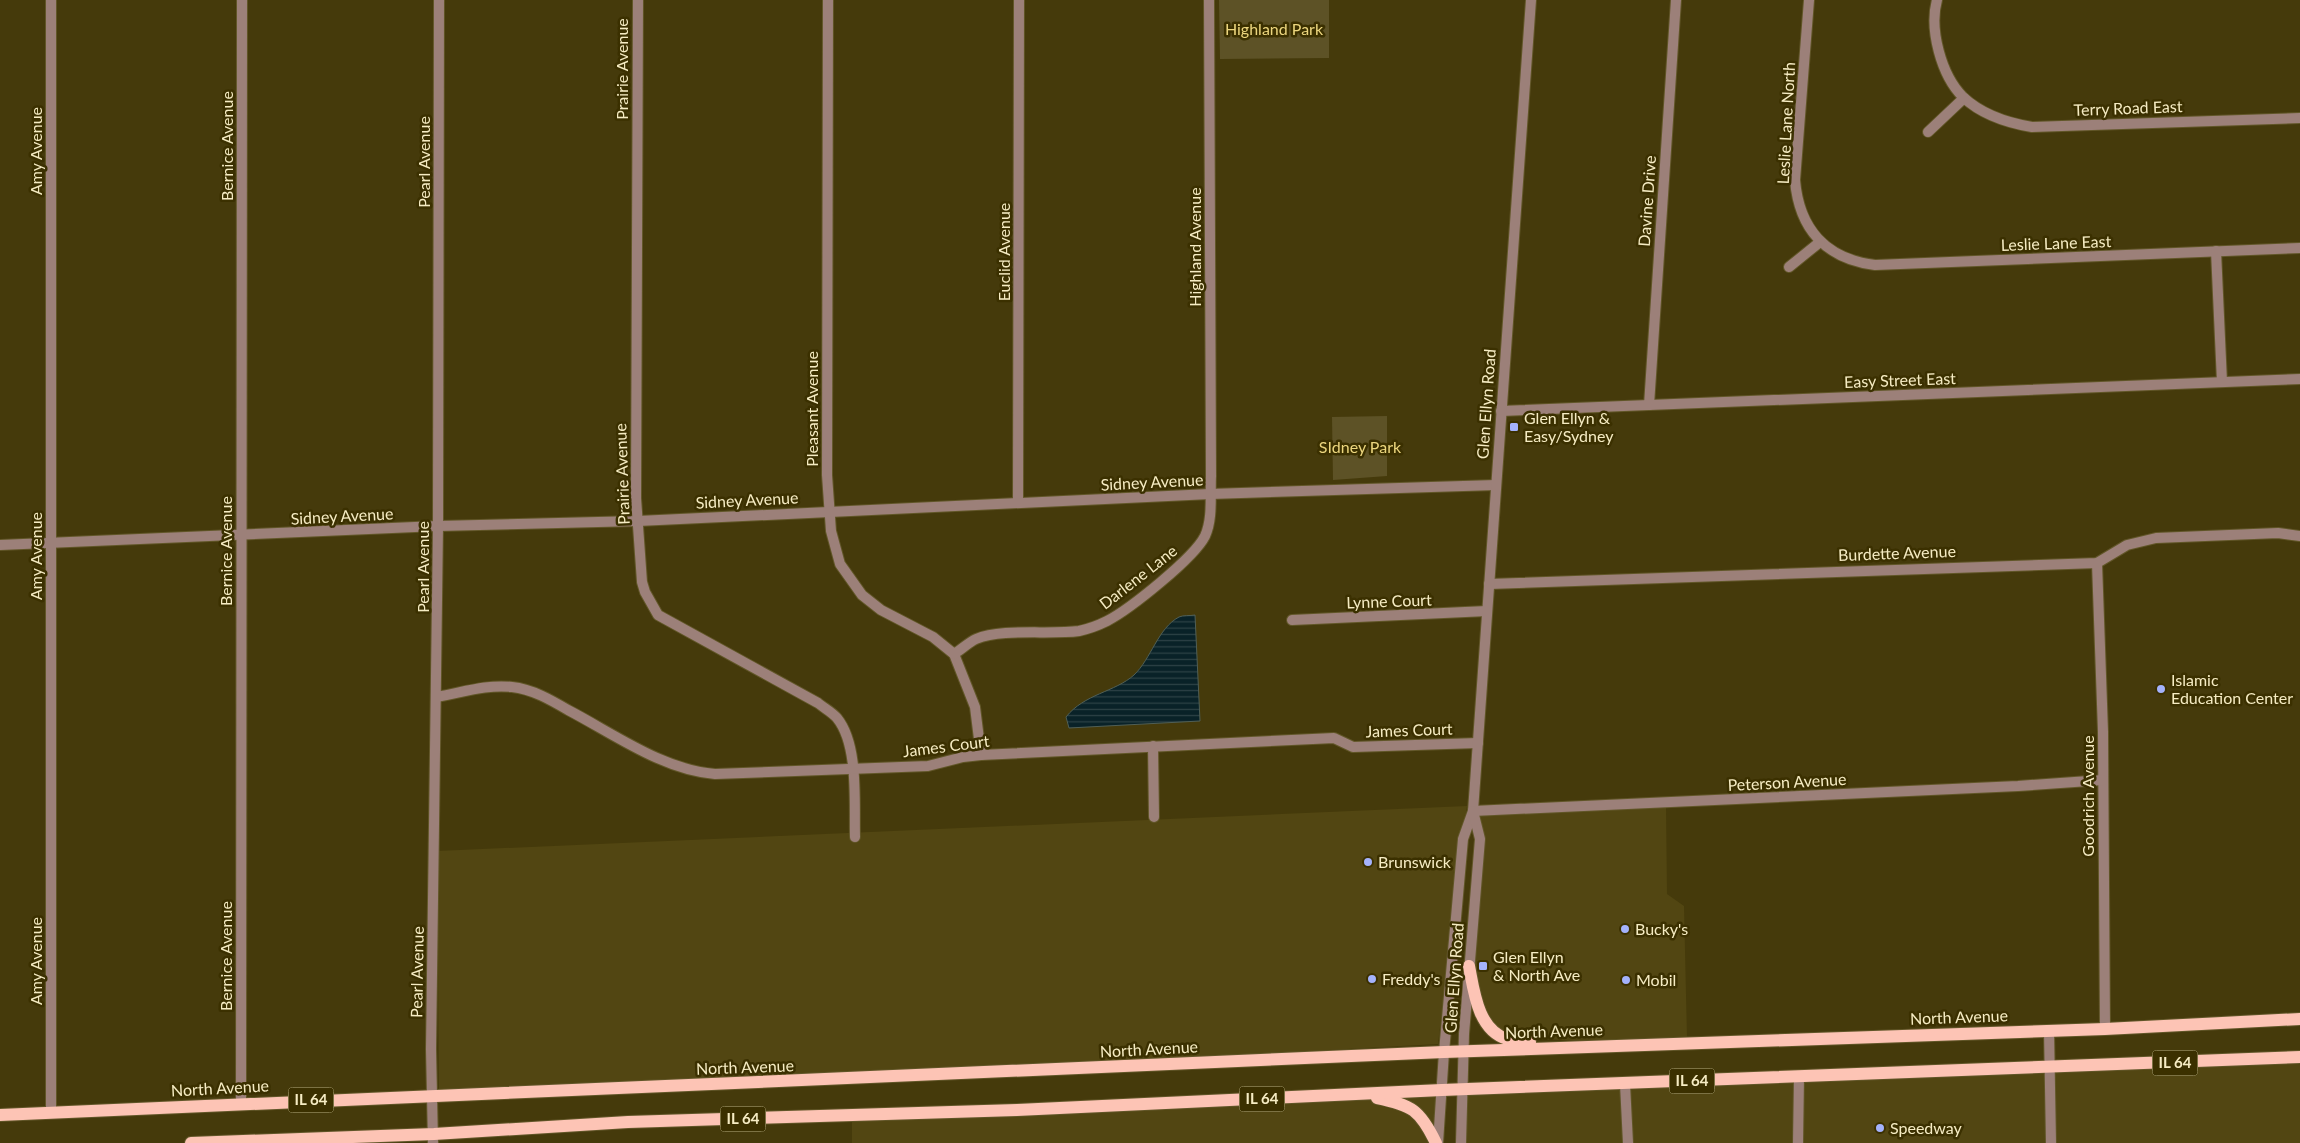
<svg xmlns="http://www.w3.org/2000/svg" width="2300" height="1143" font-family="Lato,sans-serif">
  <defs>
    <pattern id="water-rules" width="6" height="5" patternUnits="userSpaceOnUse" patternTransform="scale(1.25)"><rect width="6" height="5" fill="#092228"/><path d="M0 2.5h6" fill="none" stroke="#2d4246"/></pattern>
  </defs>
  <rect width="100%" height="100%" fill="#453a0b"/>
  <g fill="#524612">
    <path d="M1666 805 1667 894 1684 906 1687 1038 1600 1042 1544 1039 1509 1036 1493 1027 1482 1006 1473 965 1477 813Z"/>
    <path d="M1467 806 1438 1044 985 1069 439 1090 437 851Z"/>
    <path d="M2300 1061V1143H2054L2053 1070Z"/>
    <path d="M2047 1069V1143H1801V1079Z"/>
    <path d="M1793 1081V1143H1462L1467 1095Z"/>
    <path d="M1437 1096 1434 1143H852V1121Z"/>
  </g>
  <g fill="#5d5226">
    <path d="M1219 0H1329V58L1220 59Z"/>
    <path d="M1387 416V476L1333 480 1332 417Z"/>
  </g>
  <path fill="url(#water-rules)" stroke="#505f56" d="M1195 615 1200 721 1069 728 1066 717C1084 694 1115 692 1134 675 1151 659 1158 628 1179 617 1183 615 1190 616 1195 615Z"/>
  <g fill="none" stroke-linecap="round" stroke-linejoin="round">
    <g stroke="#615628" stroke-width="12">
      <g id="minor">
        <path d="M638 0 636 498 642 582 645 592 658 615 818 703C824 708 832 712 837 718 859 745 854 802 855 837"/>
        <path d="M828 0 827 475 831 531 840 564 862 595 881 610 933 637 954 654 975 707 981 755"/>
        <path d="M1809 0 1795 180C1799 229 1826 259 1875 265L2300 248"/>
        <path d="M1937 0C1929 29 1941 75 1963 97 1981 114 2008 123 2032 127L2300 118"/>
        <path d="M1928 132 1964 98"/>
        <path d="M2216 251 2222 382"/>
        <path d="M1789 267 1820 242"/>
        <path d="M1649 405 1676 0"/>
        <path d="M1501 411 2300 379"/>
        <path d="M1018 503 1019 0"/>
        <path d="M0 545 438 526 638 521 1210 494 1496 485"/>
        <path d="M2097 563 2103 732 2105 1029"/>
        <path d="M1489 584 2097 563 2127 545 2156 538 2278 533 2300 536"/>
        <path d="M1292 620 1487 611"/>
        <path d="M954 654C961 650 969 642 976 639 1003 628 1049 635 1079 631 1088 629 1099 625 1107 621 1130 609 1194 558 1205 536 1213 519 1210 495 1211 476L1209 0"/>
        <path d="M436 697C461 693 486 684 512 687 532 689 551 700 568 710 614 734 663 770 715 774L928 766 963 757 981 755 1334 738 1353 747 1478 743"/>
        <path d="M1153 746 1154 817"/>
        <path d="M1473 811 2018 786 2103 780"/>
        <path d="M2049 1031 2051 1143"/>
        <path d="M1625 1084 1628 1143"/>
        <path d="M241 1103 242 0"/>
        <path d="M51 1113V0"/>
        <path d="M433 1143 431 1049 438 526 439 0"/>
        <path d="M1798 1143 1799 1077"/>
      </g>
    </g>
    <g stroke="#615628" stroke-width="12">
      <g id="tertiary">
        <path d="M1438 1143 1444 1052 1463 839 1473 811 1531 0"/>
        <path d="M1461 1143 1464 1034 1480 839 1473 811"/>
      </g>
    </g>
    <g stroke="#615628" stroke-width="14">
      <g id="primary">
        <path d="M1469 966C1474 992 1478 1030 1507 1039 1514 1042 1523 1041 1530 1042"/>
        <path d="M1377 1098C1412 1105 1420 1110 1436 1143"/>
        <path d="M0 1115 1444 1052 2105 1029 2300 1019"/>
        <path d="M191 1143 434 1134 628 1122 1017 1110 1442 1090 2300 1057"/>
      </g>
    </g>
    <use href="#minor" stroke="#9c8079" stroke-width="10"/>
    <use href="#tertiary" stroke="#9c8079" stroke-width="10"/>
    <use href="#primary" stroke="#fdc4b5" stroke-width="12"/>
  </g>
  <g fill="#a4b2fc" stroke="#3b3000" stroke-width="2">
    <rect x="1509" y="422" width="10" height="10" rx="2.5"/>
    <circle cx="2161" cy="689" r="5"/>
    <circle cx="1368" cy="862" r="5"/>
    <circle cx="1625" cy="929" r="5"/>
    <rect x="1478" y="961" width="10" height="10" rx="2.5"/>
    <circle cx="1372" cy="979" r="5"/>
    <circle cx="1626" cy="980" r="5"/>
    <circle cx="1880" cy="1128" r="5"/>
  </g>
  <g text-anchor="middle" stroke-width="5" stroke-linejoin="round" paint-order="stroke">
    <g fill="#3b3000" stroke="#beb488" stroke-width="1">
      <rect x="2152.5" y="1050.5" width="45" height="25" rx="4"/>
      <rect x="1669.5" y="1068.5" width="45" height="25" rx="4"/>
      <rect x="1239.5" y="1086.5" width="45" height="25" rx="4"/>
      <rect x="288.5" y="1087.5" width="45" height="25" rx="4"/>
      <rect x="720.5" y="1106.5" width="45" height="25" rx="4"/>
    </g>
    <g font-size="15" font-weight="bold" fill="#f6ecc3">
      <text x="2175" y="1068">IL 64</text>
      <text x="1692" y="1086">IL 64</text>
      <text x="1262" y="1104">IL 64</text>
      <text x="311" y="1105">IL 64</text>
      <text x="743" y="1124">IL 64</text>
    </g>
    <g font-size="16" fill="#ecd67e" stroke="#3b3000">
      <text x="1274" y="35">Highland Park</text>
      <text x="1360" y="453">SIdney Park</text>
    </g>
    <g font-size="16" fill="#f6ecc3" stroke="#3b3000">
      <text transform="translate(622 69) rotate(-90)" y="6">Prairie Avenue</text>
      <text transform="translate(2128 108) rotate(-2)" y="6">Terry Road East</text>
      <text transform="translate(1786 123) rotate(-87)" y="6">Leslie Lane North</text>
      <text transform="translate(227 146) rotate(-90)" y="6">Bernice Avenue</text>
      <text transform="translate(36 151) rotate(-90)" y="6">Amy Avenue</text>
      <text transform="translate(424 162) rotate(-90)" y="6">Pearl Avenue</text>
      <text transform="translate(1647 201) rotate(-86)" y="6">Davine Drive</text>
      <text transform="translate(2056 243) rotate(-2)" y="6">Leslie Lane East</text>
      <text transform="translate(1195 247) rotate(-90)" y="6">Highland Avenue</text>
      <text transform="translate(1004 252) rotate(-90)" y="6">Euclid Avenue</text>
      <text transform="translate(1900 380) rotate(-2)" y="6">Easy Street East</text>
      <text transform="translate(1486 404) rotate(-86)" y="6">Glen Ellyn Road</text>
      <text transform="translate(812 409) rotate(-90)" y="6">Pleasant Avenue</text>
      <text transform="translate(622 474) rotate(-92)" y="6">Prairie Avenue</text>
      <text transform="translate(1152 482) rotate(-3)" y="6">Sidney Avenue</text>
      <text transform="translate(747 500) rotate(-3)" y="6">Sidney Avenue</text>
      <text transform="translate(342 516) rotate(-3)" y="6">Sidney Avenue</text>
      <text transform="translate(226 551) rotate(-90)" y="6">Bernice Avenue</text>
      <text transform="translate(1897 553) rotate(-2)" y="6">Burdette Avenue</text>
      <text transform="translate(36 556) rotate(-90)" y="6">Amy Avenue</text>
      <text transform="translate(423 567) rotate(-90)" y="6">Pearl Avenue</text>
      <text transform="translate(1138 577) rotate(-38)" y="6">Darlene Lane</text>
      <text transform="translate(1389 601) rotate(-2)" y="6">Lynne Court</text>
      <text transform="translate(1409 730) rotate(-2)" y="6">James Court</text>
      <text transform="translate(946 746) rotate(-7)" y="6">James Court</text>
      <text transform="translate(1787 782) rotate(-3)" y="6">Peterson Avenue</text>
      <text transform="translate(2088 796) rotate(-90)" y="6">Goodrich Avenue</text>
      <text transform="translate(226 956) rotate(-90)" y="6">Bernice Avenue</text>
      <text transform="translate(36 961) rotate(-90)" y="6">Amy Avenue</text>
      <text transform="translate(417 972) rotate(-89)" y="6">Pearl Avenue</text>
      <text transform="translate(1454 978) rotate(-86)" y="6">Glen Ellyn Road</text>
      <text transform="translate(1959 1017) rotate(-2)" y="6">North Avenue</text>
      <text transform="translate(1554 1031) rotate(-2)" y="6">North Avenue</text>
      <text transform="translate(1149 1049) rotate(-3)" y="6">North Avenue</text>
      <text transform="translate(745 1067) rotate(-2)" y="6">North Avenue</text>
      <text transform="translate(220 1088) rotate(-3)" y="6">North Avenue</text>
    </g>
    <g font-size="16" fill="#f6ecc3" stroke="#3b3000" text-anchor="start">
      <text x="1524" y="424">Glen Ellyn &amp;<tspan x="1524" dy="18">Easy/Sydney</tspan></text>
      <text x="2171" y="686">Islamic<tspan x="2171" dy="18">Education Center</tspan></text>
      <text x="1378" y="868">Brunswick</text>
      <text x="1635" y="935">Bucky's</text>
      <text x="1493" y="963">Glen Ellyn<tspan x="1493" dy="18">&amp; North Ave</tspan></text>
      <text x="1382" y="985">Freddy's</text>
      <text x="1636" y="986">Mobil</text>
      <text x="1890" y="1134">Speedway</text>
    </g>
  </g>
</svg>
